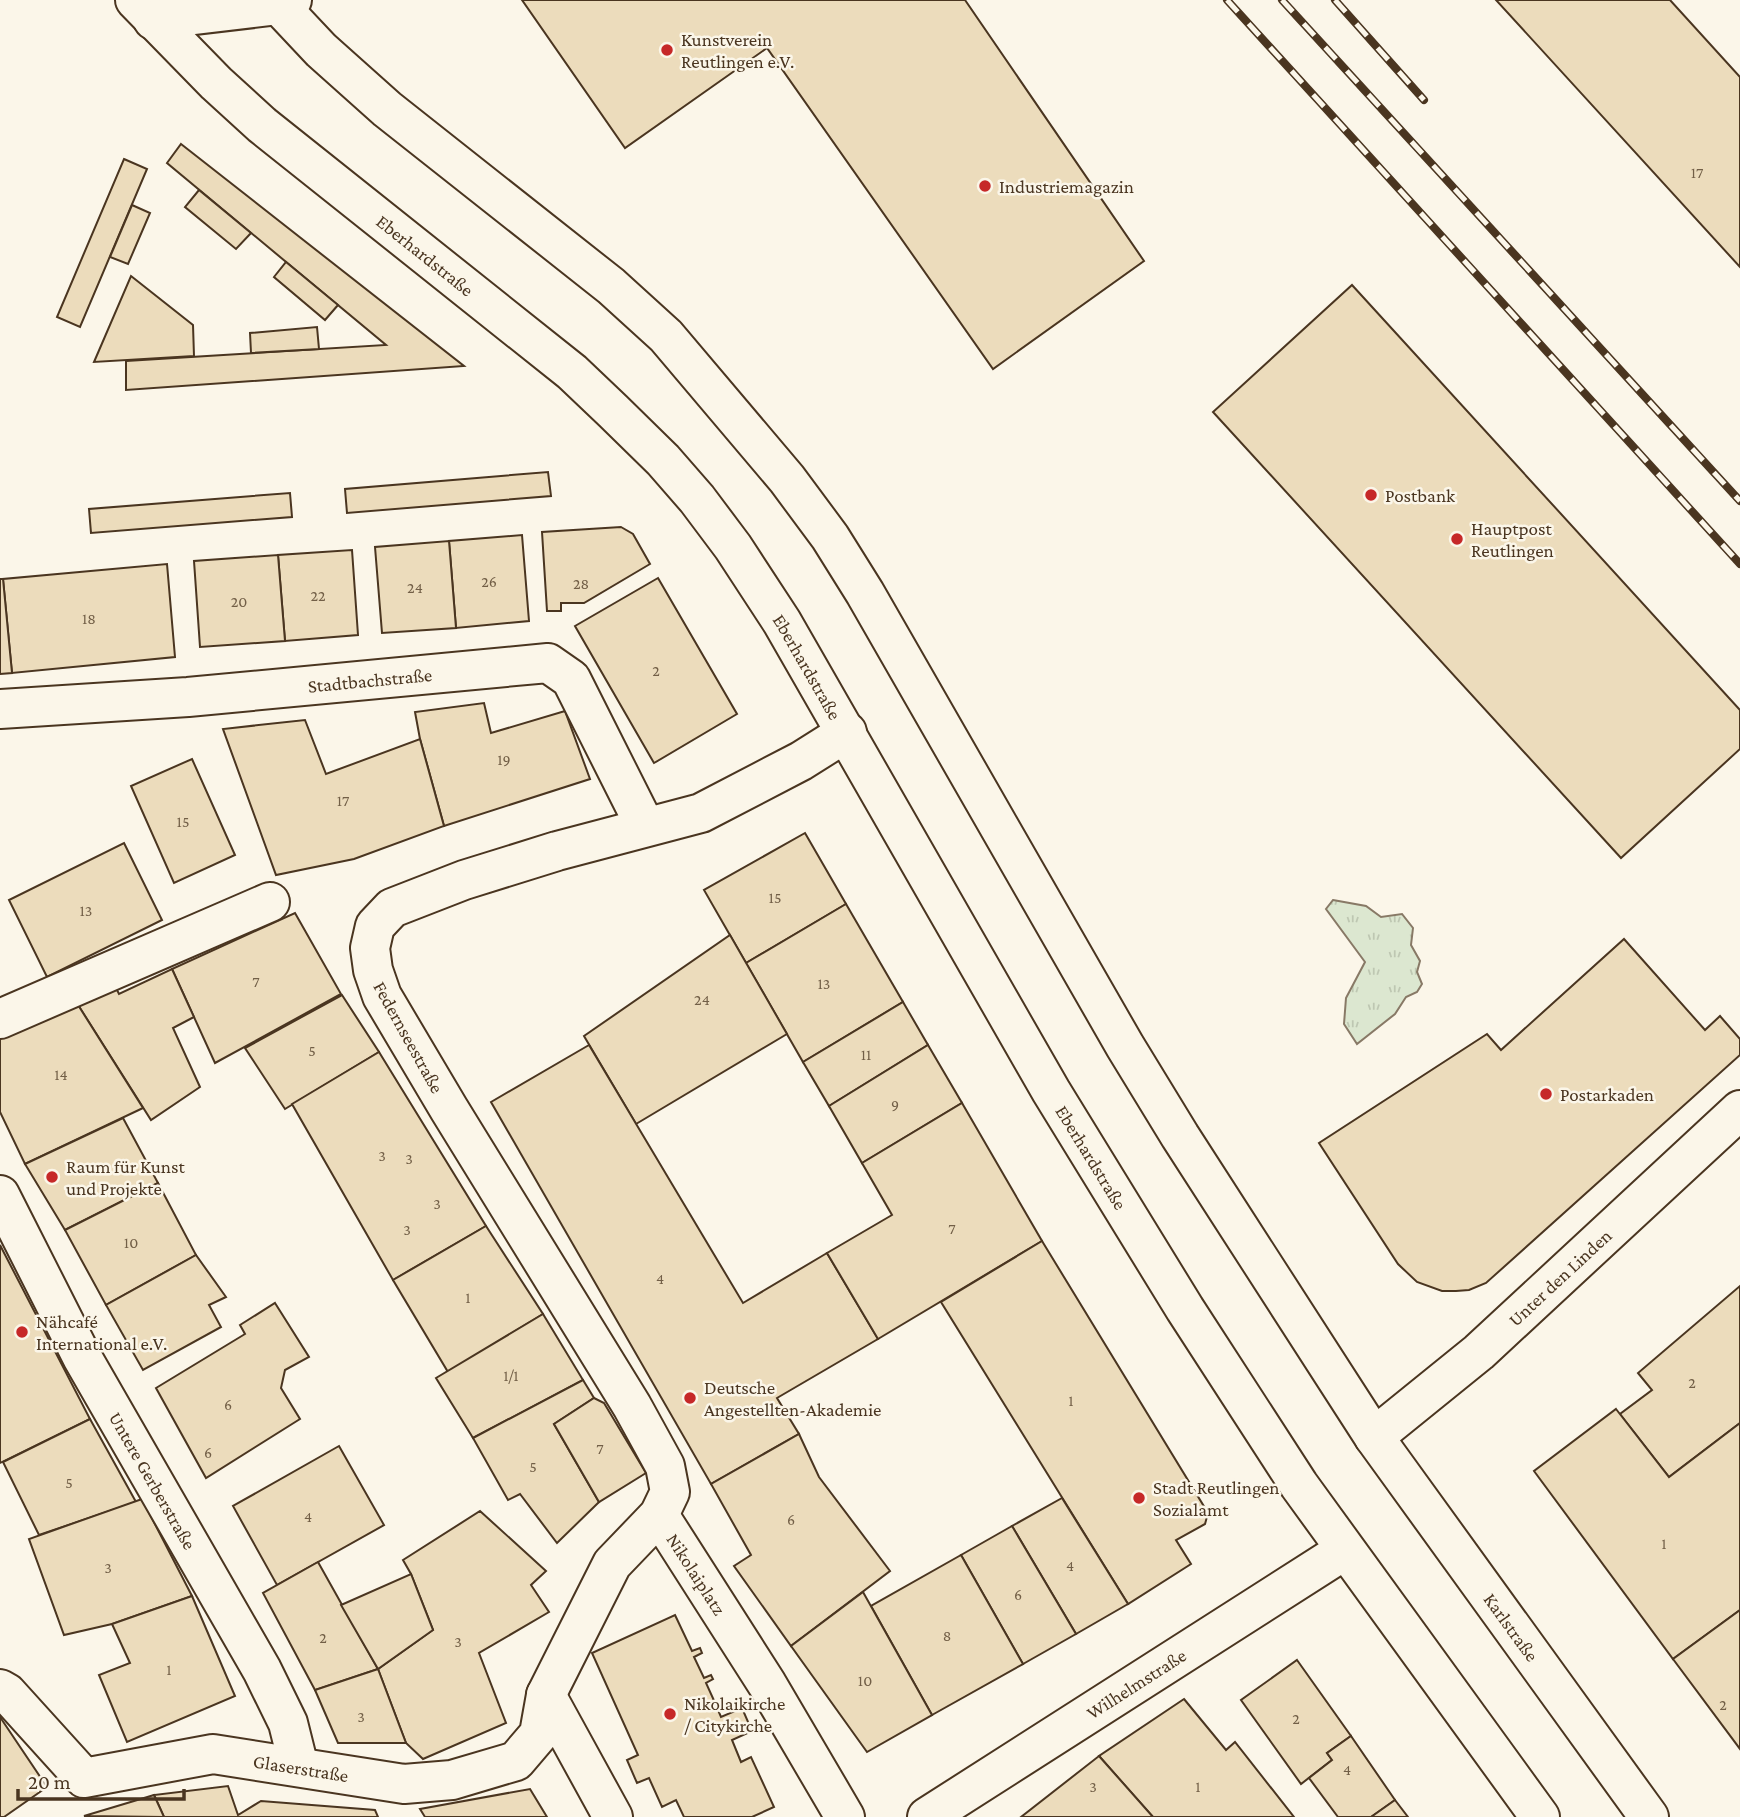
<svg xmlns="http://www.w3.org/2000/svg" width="1740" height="1817" font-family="'Crimson Pro',serif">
  <defs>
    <pattern id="grass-tufts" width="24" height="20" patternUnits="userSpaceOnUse" patternTransform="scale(1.75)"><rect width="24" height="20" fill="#dce7d0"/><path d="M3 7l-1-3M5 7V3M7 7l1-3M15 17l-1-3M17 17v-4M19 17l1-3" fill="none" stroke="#bec7b2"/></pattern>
  </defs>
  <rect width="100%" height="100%" fill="#fbf6e9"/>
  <path fill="url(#grass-tufts)" stroke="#887966" stroke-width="2" d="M1333 900 1366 906 1381 917 1402 914 1413 928 1411 945 1420 961 1417 972 1422 984 1417 992 1406 997 1395 1014 1357 1044 1344 1024 1346 998 1365 962 1326 909Z"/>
  <g fill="#ecdcbc" stroke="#4a3520" stroke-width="2">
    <path d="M522 0H965L1144 261 993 369 767 48 625 148Z"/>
    <path d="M1496 0H1670L1740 77V267Z"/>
    <path d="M181 144 464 366 126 390V361L386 345 167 163Z"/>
    <path d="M124 159 147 169 80 327 57 317Z"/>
    <path d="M199 190 251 233 236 249 185 207Z"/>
    <path d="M132 205 150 213 128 264 110 257Z"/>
    <path d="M286 262 338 305 325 320 274 277Z"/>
    <path d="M131 276 193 325 194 356 94 362Z"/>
    <path d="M1352 285 1740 710V749L1621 858 1213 412Z"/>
    <path d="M317 327 319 349 251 353 250 333Z"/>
    <path d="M548 472 551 496 347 513 345 489Z"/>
    <path d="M290 493 292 517 91 533 89 509Z"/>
    <path d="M621 527 633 534 650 564 584 603H561V611H547L542 532Z"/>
    <path d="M522 535 529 621 456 628 449 541Z"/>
    <path d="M449 541 456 628 382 633 375 547Z"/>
    <path d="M352 550 358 635 285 641 278 555Z"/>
    <path d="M278 555 285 641 200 647 194 561Z"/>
    <path d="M167 564 175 657 12 673 3 579Z"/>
    <path d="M658 578 737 714 654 763 575 626Z"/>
    <path d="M0 579H3L12 673 0 674Z"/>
    <path d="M484 703 491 733 565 711 590 779 444 826 420 739 415 712Z"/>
    <path d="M305 720 326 774 420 739 444 826 354 859 276 875 223 729Z"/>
    <path d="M192 759 235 855 174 883 131 786Z"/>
    <path d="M805 833 846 904 746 963 704 890Z"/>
    <path d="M124 843 162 920 47 977 9 900Z"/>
    <path d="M846 904 903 1002 803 1062 746 963Z"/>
    <path d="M295 913 341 994 215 1063 172 969Z"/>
    <path d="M730 935 787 1034 636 1124 584 1036Z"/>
    <path d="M1624 939 1705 1030 1720 1016 1740 1039V1055L1486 1283 1469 1290 1456 1291H1442L1417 1282 1398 1264 1319 1143 1487 1034 1501 1050Z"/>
    <path d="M172 969 194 1017 173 1028 200 1087 151 1120 73 997 113 982 119 994Z"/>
    <path d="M342 995 379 1052 285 1109 245 1048Z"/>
    <path d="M73 997 143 1108 25 1164 0 1112V1039Z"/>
    <path d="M903 1002 928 1045 829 1106 803 1062Z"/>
    <path d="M589 1045 743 1303 827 1253 878 1339 777 1398 799 1434 711 1484 491 1102Z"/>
    <path d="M928 1045 962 1103 862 1163 829 1106Z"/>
    <path d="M379 1052 486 1226 393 1280 292 1104Z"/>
    <path d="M962 1103 1042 1241 878 1339 827 1253 892 1215 862 1163Z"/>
    <path d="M123 1118 158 1183 65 1230 25 1164Z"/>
    <path d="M158 1183 196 1255 106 1305 65 1230Z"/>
    <path d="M486 1226 543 1314 448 1372 393 1280Z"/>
    <path d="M1042 1241 1208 1513 1205 1524 1176 1540 1191 1564 1128 1604 941 1302Z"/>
    <path d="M0 1245 90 1419 0 1463Z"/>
    <path d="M196 1255 226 1297 209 1305 221 1327 143 1370 106 1305Z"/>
    <path d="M1740 1286V1423L1669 1477 1620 1414 1652 1390 1638 1373Z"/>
    <path d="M275 1303 309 1357 285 1370 281 1388 300 1419 206 1478 156 1388 245 1334 240 1325Z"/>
    <path d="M543 1314 583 1380 473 1438 436 1378Z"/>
    <path d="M583 1380 594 1398 554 1424 599 1502 557 1543 520 1494 508 1500 473 1438Z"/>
    <path d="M594 1398 604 1403 646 1473 599 1502 554 1424Z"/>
    <path d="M1616 1409 1669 1477 1740 1423V1610L1673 1659 1534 1471Z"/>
    <path d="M90 1419 136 1502 39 1535 3 1462Z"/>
    <path d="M799 1434 819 1477 890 1571 791 1646 734 1566 751 1555 711 1484Z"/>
    <path d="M339 1446 384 1525 277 1585 233 1506Z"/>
    <path d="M1062 1498 1128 1604 1076 1634 1012 1526Z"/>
    <path d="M142 1499 192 1596 112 1624 64 1635 29 1539Z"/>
    <path d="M480 1511 546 1571 531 1585 549 1612 479 1653 506 1723 423 1759 406 1743 378 1669 433 1630 411 1574 403 1560Z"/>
    <path d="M1012 1526 1076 1634 1023 1664 961 1555Z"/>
    <path d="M961 1555 1023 1664 932 1715 871 1606Z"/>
    <path d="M318 1562 378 1669 315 1690 263 1593Z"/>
    <path d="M411 1574 433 1630 378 1669 341 1605Z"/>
    <path d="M863 1592 932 1715 867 1752 791 1646Z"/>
    <path d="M192 1596 235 1696 127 1742 99 1675 130 1663 112 1624Z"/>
    <path d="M1740 1610V1749L1673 1659Z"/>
    <path d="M675 1615 692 1651 700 1648 702 1653 694 1657 704 1678 711 1675 713 1679 706 1683 716 1705 724 1702 726 1707 718 1710 721 1717 742 1708 752 1731 732 1740 741 1762 751 1757 774 1807 752 1817H684L676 1800 662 1807 649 1778 637 1783 627 1760 638 1755 592 1653Z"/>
    <path d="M1297 1660 1351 1736 1327 1753 1332 1760 1301 1784 1241 1700Z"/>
    <path d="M378 1669 406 1743H338L315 1690Z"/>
    <path d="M1184 1699 1226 1750 1235 1742 1294 1817H1153L1099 1756Z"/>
    <path d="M0 1717 47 1787 4 1817H0Z"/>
    <path d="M1351 1736 1395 1800 1371 1817H1338L1309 1778 1332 1760 1327 1753Z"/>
    <path d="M1099 1756 1153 1817H1021Z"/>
    <path d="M228 1786 238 1815 261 1801 375 1810 378 1817H164L154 1795Z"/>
    <path d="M530 1789 547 1817H425L420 1809Z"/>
    <path d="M154 1795 164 1817 84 1816Z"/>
    <path d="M1395 1800 1408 1817H1371Z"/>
  </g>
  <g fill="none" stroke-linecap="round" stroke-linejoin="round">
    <g stroke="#4a3520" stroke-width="42">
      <g id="street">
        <path id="s1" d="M0 709 188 697 548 663 571 679 645 826"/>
        <path d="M0 1019 270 902"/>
        <path id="s2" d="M0 1195 82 1357 262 1670 288 1723 299 1767"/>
        <path id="s3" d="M1374 1437 1479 1352 1740 1110"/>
        <path id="s4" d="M659 1515 767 1684 845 1817"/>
        <path id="s5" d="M0 1689 7 1693 84 1778 213 1754 404 1784 452 1780 516 1761 539 1734 546 1695 612 1564 659 1515 670 1492 665 1466 632 1406 449 1109 382 996 373 970 370 948 375 926 392 908 464 880 557 851 701 813 801 761 847 732"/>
        <path d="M546 1695 613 1817"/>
        <path id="s6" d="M927 1817 1345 1550"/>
      </g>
    </g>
    <g stroke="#4a3520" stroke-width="42">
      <g id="secondary">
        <path id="s7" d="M135 0 216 83 262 125 572 372 613 411 663 460 697 499 733 547 782 622 1051 1091 1185 1309 1299 1485 1540 1817"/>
        <path id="s8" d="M274 0 321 50 387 109 611 286 666 336 787 479 830 537 865 593 1125 1046 1180 1136 1374 1437 1649 1817"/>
        <path d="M153 20 279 5 292 0"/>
      </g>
    </g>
    <use href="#street" stroke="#fbf6e9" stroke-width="38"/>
    <use href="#secondary" stroke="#fbf6e9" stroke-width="38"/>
    <g stroke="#4a3520" stroke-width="8">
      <g id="rail">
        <path d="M1227 0 1740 564"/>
        <path d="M1282 0 1740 501"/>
        <path d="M1335 0 1424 100"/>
      </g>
    </g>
    <use href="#rail" stroke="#fbf6e9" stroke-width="5" stroke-dasharray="16" stroke-linecap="butt"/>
  </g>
  <g fill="#c62828" stroke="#fbf6e9" stroke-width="2.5">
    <circle cx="667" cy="50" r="7"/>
    <circle cx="985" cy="186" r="7"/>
    <circle cx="1371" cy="495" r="7"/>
    <circle cx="1457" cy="539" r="7"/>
    <circle cx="1546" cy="1094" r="7"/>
    <circle cx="52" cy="1177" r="7"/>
    <circle cx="22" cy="1332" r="7"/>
    <circle cx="690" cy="1398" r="7"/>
    <circle cx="1139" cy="1498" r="7"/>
    <circle cx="670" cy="1714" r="7"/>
  </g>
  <g text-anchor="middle" stroke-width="5" stroke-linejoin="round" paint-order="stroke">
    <g font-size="16" fill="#725f47">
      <text x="1697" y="178">17</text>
      <text x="489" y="587">26</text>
      <text x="581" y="589">28</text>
      <text x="415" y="593">24</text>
      <text x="318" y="601">22</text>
      <text x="239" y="607">20</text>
      <text x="89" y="624">18</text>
      <text x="656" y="676">2</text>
      <text x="504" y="765">19</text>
      <text x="343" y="806">17</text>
      <text x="183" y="827">15</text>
      <text x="775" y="903">15</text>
      <text x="86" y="916">13</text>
      <text x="256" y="987">7</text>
      <text x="824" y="989">13</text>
      <text x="702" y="1005">24</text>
      <text x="312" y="1056">5</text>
      <text x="866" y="1060">11</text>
      <text x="61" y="1080">14</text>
      <text x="895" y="1110">9</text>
      <text x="382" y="1161">3</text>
      <text x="409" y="1164">3</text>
      <text x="437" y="1209">3</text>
      <text x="952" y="1234">7</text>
      <text x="407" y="1235">3</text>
      <text x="131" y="1248">10</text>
      <text x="660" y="1284">4</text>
      <text x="468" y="1303">1</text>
      <text x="511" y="1381">1/1</text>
      <text x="1692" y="1388">2</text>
      <text x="1071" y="1406">1</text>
      <text x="228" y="1410">6</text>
      <text x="600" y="1454">7</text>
      <text x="208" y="1458">6</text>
      <text x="533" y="1472">5</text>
      <text x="69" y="1488">5</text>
      <text x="308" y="1522">4</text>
      <text x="791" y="1525">6</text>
      <text x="1664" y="1549">1</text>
      <text x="1070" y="1571">4</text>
      <text x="108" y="1573">3</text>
      <text x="1018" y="1600">6</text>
      <text x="947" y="1641">8</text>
      <text x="323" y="1643">2</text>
      <text x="458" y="1647">3</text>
      <text x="169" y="1675">1</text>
      <text x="865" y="1686">10</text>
      <text x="1723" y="1710">2</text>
      <text x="361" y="1722">3</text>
      <text x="1296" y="1724">2</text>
      <text x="1347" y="1775">4</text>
      <text x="1093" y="1792">3</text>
      <text x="1198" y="1792">1</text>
    </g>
    <g font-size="19" fill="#4a3520" stroke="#fbf6e9" text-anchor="start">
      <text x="681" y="46">Kunstverein<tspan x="681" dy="22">Reutlingen e.V.</tspan></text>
      <text x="999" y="193">Industriemagazin</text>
      <text x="1385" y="502">Postbank</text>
      <text x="1471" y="535">Hauptpost<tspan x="1471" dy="22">Reutlingen</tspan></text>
      <text x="1560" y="1101">Postarkaden</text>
      <text x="66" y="1173">Raum für Kunst<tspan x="66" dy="22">und Projekte</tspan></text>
      <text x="36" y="1328">Nähcafé<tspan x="36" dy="22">International e.V.</tspan></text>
      <text x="704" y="1394">Deutsche<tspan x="704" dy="22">Angestellten-Akademie</tspan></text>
      <text x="1153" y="1494">Stadt Reutlingen<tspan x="1153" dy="22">Sozialamt</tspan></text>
      <text x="684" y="1710">Nikolaikirche<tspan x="684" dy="22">/ Citykirche</tspan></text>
    </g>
    <g font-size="19" fill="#4a3520" stroke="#fbf6e9">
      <text dy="7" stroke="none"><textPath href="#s7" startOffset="387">Eberhardstraße</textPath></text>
      <text dy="7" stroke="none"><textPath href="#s7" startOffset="954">Eberhardstraße</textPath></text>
      <text dy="7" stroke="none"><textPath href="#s1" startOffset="371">Stadtbachstraße</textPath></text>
      <text transform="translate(409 1037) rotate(61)" y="7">Federnseestraße</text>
      <text dy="7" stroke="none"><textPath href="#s7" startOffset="1521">Eberhardstraße</textPath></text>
      <text dy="7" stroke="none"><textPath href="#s3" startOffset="245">Unter den Linden</textPath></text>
      <text dy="7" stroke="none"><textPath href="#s2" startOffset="324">Untere Gerberstraße</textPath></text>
      <text dy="7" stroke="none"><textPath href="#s4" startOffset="70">Nikolaiplatz</textPath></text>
      <text dy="7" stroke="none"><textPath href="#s8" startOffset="2063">Karlstraße</textPath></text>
      <text dy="7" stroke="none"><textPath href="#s6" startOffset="248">Wilhelmstraße</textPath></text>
      <text dy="7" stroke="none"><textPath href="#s5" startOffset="343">Glaserstraße</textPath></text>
    </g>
  </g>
  <path d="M18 1789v10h166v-10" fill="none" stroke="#4a3520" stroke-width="3.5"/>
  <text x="28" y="1789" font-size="21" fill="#4a3520" stroke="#fbf6e9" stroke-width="5" paint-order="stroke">20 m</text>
</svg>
